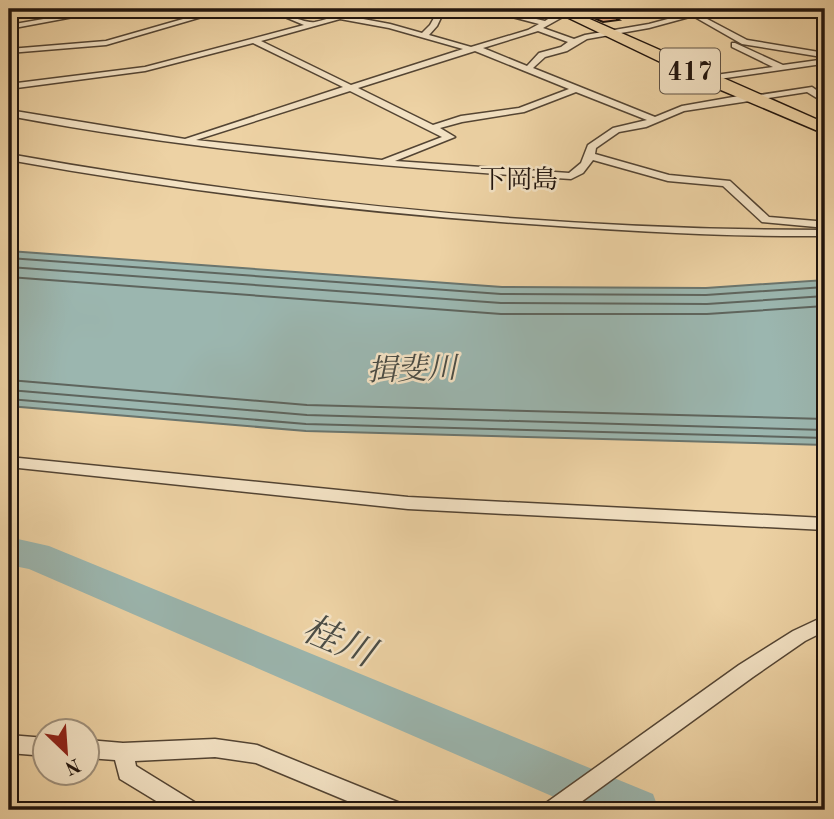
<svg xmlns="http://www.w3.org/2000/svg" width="834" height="819" font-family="'Old Standard TT','Noto Serif JP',serif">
  <rect width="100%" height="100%" fill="#edd2a4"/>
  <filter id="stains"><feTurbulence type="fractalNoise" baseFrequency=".00286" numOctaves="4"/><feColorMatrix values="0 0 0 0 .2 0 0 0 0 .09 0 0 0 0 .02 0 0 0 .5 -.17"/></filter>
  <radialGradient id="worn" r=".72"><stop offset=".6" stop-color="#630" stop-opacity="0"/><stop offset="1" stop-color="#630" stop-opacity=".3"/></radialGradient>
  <path fill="#9bb6af" stroke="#6a756e" stroke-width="2" d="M9 251 502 287 706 288 825 280V445L306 431 9 406Z"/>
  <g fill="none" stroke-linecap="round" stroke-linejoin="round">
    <g stroke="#5e655e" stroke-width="2">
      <path d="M9 258 501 294 706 295 825 287"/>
      <path d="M9 267 501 303 707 304 825 296"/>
      <path d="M9 277 501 314H707L825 306"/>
      <path d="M9 380 307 405 825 419"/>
      <path d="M9 390 307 415 825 430"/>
      <path d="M9 399 306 424 825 438"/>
    </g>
    <path fill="#9bb6af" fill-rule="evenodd" d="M9 537 49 546 653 794 659 810H584L29 569 9 565Z"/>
  </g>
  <path fill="#e2a67f" stroke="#20140d" stroke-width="2" d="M600 9 619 20 603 22 580 12Z"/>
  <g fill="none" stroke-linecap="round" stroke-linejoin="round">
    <g stroke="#534433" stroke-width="3">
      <g id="street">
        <path d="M101 9H116L9 29V25Z"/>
        <path d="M218 9H229L106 45 9 53V49L106 41Z"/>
        <path d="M266 9C282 9 301 24 315 22 332 19 347 9 364 9L347 16 390 24 422 33 430 25 439 9H445L437 26 429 35 471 47 528 30 539 24 482 9H493L545 21 562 10H568V14L543 28 574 39 585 35 649 24 694 12 747 40 825 53V63L822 64 705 81V77L708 76 773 67 732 47V43H735L783 65 819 60 822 57 742 44 693 16 649 28 587 39 567 51 545 57 533 68 655 117 682 106 750 94 753 96 812 87 825 96V103L807 92 684 111 646 127 619 132 596 148 595 154 669 175 730 181 769 217 816 221 821 224 816 227 762 222 723 186 668 181 593 160 583 173 571 179C382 167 195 151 9 116V110L185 139 343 87 253 43 145 71 9 89V84L145 67 304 25ZM340 19 389 28 463 49 351 85 261 41ZM538 31 568 42 561 47 539 53 527 66 483 48ZM475 51 569 89 519 108 461 116 433 125 358 88ZM350 91 442 137 382 160 196 140ZM576 92 647 120 613 128 588 145 581 163 569 173 395 161 455 137 440 128 462 122 524 112Z"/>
        <path d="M9 154C277 202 552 230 825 230V236C726 237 628 231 529 224 355 212 181 191 9 160Z"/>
        <path d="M9 457 408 497 825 518V530L408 509 9 467Z"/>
        <path d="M825 616V631L805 641 753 677 570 810H543L546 803 739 665 793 631Z"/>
        <path d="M9 735 46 738V756L9 753Z"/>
        <path d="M215 739 257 745 400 803 403 810H369L256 763 215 757 135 761 136 766 196 803 199 810H171L120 779 115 760 88 758V740L123 743Z"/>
      </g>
    </g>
    <g stroke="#20140d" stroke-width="3">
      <path id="highway" d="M550 9H567L825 123V134L702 82Z"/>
    </g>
    <use href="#street" fill="#f3e2c4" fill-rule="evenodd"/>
    <use href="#highway" fill="#edd2a4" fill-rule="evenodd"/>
  </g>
  <g text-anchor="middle" stroke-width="5" stroke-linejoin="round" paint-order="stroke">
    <rect fill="#f3e2c4" stroke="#5f5244" stroke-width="2" x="660" y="48.5" width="60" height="45" rx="5"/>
    <g font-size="26" font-weight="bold" fill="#20140d">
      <text x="690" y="80">417</text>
    </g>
    <g font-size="26" fill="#20140d" stroke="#f3e2c4">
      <text x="519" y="188">下岡島</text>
    </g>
    <g font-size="30" font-style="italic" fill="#4b4d46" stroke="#f3e2c4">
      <text transform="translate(412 369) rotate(-2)" y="10">揖斐川</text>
    </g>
    <g font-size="37" font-style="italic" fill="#4b4d46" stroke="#f3e2c4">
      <text transform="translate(339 640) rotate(23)" y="13">桂川</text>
    </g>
  </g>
  <rect width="834" height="819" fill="none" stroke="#edd2a4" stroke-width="35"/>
  <rect x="10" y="10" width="813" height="798" fill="none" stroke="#20140d" stroke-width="3.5"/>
  <rect x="18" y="18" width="799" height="784" fill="none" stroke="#20140d" stroke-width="2"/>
  <g transform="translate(66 752) rotate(155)"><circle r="33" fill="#f3e2c4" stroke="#9f907b" stroke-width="2"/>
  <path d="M0-5L12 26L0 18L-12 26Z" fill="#8f2418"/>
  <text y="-10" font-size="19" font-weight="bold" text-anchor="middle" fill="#20140d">N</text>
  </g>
  <rect width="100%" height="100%" filter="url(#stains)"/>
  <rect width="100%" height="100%" fill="url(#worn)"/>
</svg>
